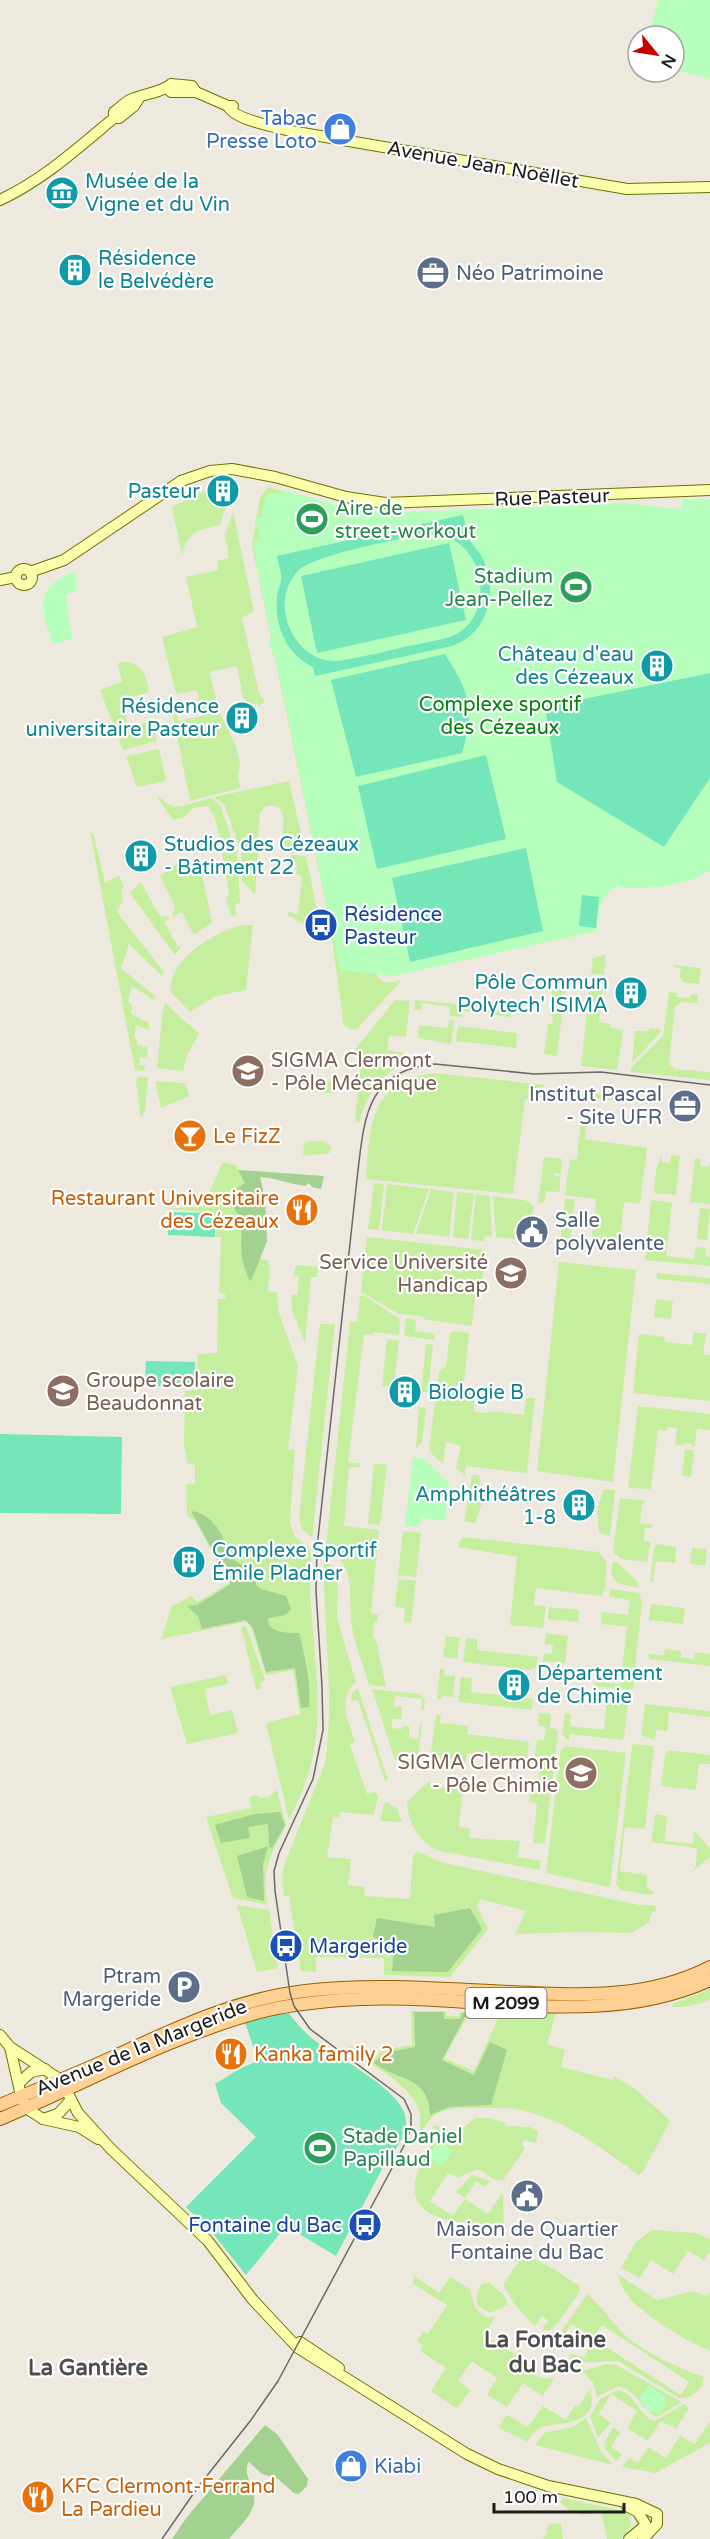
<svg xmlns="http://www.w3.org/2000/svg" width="710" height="2539" font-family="'Varela Round',sans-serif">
  <rect width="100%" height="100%" fill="#eee9df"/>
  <g fill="#c6ee9f">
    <path d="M218 485 220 496 228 494 229 497 220 525C197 531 187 531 182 556L172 507Z"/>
    <path d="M268 487 284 491 282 496 378 978 386 983 401 981 357 1029 352 1030 344 1025 343 1020 330 924 252 546 260 497Z"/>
    <path d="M233 511 254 611 242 618 259 693 265 702 259 706 257 703 251 706 243 697 237 666 210 672 218 709 236 746 240 763 238 776 240 788 190 801 172 712 176 711 178 721 202 716 197 690 176 694 162 637 197 627 186 577 218 570 217 561 229 558 225 535Z"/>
    <path d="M126 662C144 665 146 676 149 692L123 700 128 727 152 721 157 741 123 750 100 690 122 682 118 663Z"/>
    <path d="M159 749 166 781 137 787 126 756Z"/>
    <path d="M289 781 305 851 281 848C282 832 291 801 266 806L260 813 257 846H239L224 804 214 797Z"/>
    <path d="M156 795 171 806 179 807 211 798 220 805 235 847 222 848 215 818 208 806 193 808 185 817 173 820Z"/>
    <path d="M90 831 94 835 105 883 119 875 124 886 121 892 123 901 117 912 164 972 162 976 129 944 121 968 155 996 154 1000 132 986 128 1001 132 1005 131 1014 149 1023V1030L136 1025 134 1037 137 1039V1045L146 1047 148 1043 147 1057H140L139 1065H146L143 1071 135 1070Z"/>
    <path d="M237 852 240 903 235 904 236 915 231 916 226 898 229 893 222 853Z"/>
    <path d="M241 852H258L255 895 242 880Z"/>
    <path d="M291 855 306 856 322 935 288 915 289 912 298 914 302 876 296 874 297 863 290 862Z"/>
    <path d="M199 860 212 923 194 935 182 912 172 917 175 906 160 876 177 864Z"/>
    <path d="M141 882 158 913 162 917 168 916 169 919 164 922 178 947 183 944 175 955 130 893Z"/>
    <path d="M241 925H253L246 990 216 996 190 1012 171 992C168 959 214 933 241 925Z"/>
    <path d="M606 954 604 975 591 974 593 958Z"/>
    <path d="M674 965 701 968 699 984 682 982V979L679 978 681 968 674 967Z"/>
    <path d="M553 982 566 983 557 1056 544 1054 548 1024H552L553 1016 549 1015Z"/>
    <path d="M590 986 603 987 599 1022 610 1024V1027L623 1030 617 1070 581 1066Z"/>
    <path d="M669 992 677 993V997L690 998 691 994 698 995 697 1003 682 1002 675 1007 669 1064 676 1069 710 1072V1080L631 1072V1068L663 1036Z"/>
    <path d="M395 1000 410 1001 406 1037 389 1035 387 1050 405 1053 404 1060 354 1055 353 1052Z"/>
    <path d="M415 1000 512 1010 511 1017 463 1011 462 1017 449 1016 450 1007 422 1003 421 1010H414Z"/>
    <path d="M165 1003 199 1034 187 1055 183 1071 157 1068 162 1017Z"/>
    <path d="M449 1019 454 1020 451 1044 418 1038 419 1025 448 1028Z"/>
    <path d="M458 1026 517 1033 516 1048 456 1041Z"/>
    <path d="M649 1028 660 1029 659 1034 632 1063 635 1031H649Z"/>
    <path d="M361 1061 401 1065C377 1079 365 1098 359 1124L355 1120Z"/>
    <path d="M435 1073 546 1085 525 1100 513 1194 366 1179C370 1123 370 1082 435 1073Z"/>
    <path d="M139 1076 148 1078 145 1110 141 1118 136 1081Z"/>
    <path d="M313 1080 333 1082 332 1093 312 1092Z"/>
    <path d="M155 1081 185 1083 189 1096 161 1108Z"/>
    <path d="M578 1091 641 1099V1101H648V1104L582 1097 578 1096Z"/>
    <path d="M582 1112H588L585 1139 647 1148 640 1204 624 1202 620 1242 592 1239 596 1199 565 1195 570 1159 576 1160 577 1157Z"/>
    <path d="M309 1141H322L331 1146 330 1153 303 1156 304 1144Z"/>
    <path d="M662 1154 661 1162 670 1163 671 1155 680 1156 676 1195 654 1193 656 1170Z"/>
    <path d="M544 1157 562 1159 561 1174 554 1173V1175L560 1177V1192L546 1191 544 1203 538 1202Z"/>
    <path d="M695 1158 701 1159 700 1166 709 1167 710 1162V1204L690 1202Z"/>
    <path d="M223 1162 236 1165 238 1170 265 1198 267 1241 260 1259 268 1260 270 1267 268 1291 277 1293 279 1313 298 1366 288 1450 295 1449 290 1521 294 1536 310 1549C313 1566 309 1586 311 1604 314 1653 323 1706 313 1755 309 1778 299 1799 289 1820L266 1723 300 1714 293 1670 266 1675 249 1621 161 1639 172 1606 192 1596 197 1602 229 1583 195 1521 187 1516 186 1484H195V1465L188 1464 184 1446 185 1391 196 1390 198 1354 217 1353 218 1299H225V1294L219 1293 221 1237H216V1213L166 1209 203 1206Z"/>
    <path d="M374 1183 384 1184 379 1230 368 1229Z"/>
    <path d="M387 1184 429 1189 413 1234 382 1230Z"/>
    <path d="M431 1189 454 1192 449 1237 416 1233Z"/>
    <path d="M457 1192 474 1194 468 1239 453 1237Z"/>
    <path d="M476 1194 490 1196 492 1237 485 1236 484 1241 471 1240Z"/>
    <path d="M493 1196 525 1200 534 1206 532 1216 513 1229 515 1239 496 1237Z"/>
    <path d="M565 1199H575L570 1245 560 1244Z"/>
    <path d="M651 1200 672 1203 666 1256 694 1259 696 1247 706 1248 705 1256 710 1257V1266L645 1260Z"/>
    <path d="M700 1208 710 1209 707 1240 697 1239Z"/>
    <path d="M367 1237 485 1250 482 1285H476L472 1326 426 1320 422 1316 399 1314 361 1292Z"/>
    <path d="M559 1262 636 1270 613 1482 537 1471Z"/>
    <path d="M296 1265 318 1267 317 1277H311L305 1343 292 1310 291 1295H297L299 1277 294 1276Z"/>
    <path d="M657 1273 710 1278V1284L657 1279Z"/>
    <path d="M360 1296H365L398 1318 400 1323 399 1335 374 1332 373 1335 364 1334 348 1462 360 1463V1467L349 1468 344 1526 379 1530 371 1613 378 1615 377 1622H374L373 1638 376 1640 386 1687 369 1685C364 1667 356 1649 353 1632 346 1600 360 1567 326 1547L350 1322H357Z"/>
    <path d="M656 1299 673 1301 671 1319 654 1317Z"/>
    <path d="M406 1318 416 1320 415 1331 431 1333 435 1336 434 1340 404 1336Z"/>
    <path d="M320 1324H335L312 1538 302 1529 299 1517Z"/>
    <path d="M453 1331 469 1333 464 1384 437 1391 439 1371 446 1366 450 1333Z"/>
    <path d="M694 1332 706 1334 703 1354 710 1355V1401L633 1393 639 1334 664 1337 665 1342 692 1345Z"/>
    <path d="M387 1339 399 1340 394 1384 396 1387 382 1386Z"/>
    <path d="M426 1344 433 1345 428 1392H421Z"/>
    <path d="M467 1388V1390L474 1391V1412L489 1413V1411L524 1415 526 1398H535L527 1473 466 1466 465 1477 463 1473 456 1469 461 1446 446 1442 443 1464 432 1454 429 1448 436 1395Z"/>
    <path d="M638 1406 710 1414V1430L697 1429 694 1447 692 1446V1444L686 1443 682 1446 675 1444 677 1428 667 1427 666 1431 658 1430 651 1489 628 1488Z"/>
    <path d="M419 1407 426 1408 422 1443 416 1448Z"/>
    <path d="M685 1449 694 1450 691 1477 682 1476Z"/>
    <path d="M374 1463 387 1465 380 1525 368 1524Z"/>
    <path d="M472 1475H479L483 1500 475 1523 464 1521Z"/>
    <path d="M604 1489 615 1490 610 1536 599 1533 597 1510Z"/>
    <path d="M620 1498 645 1501 642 1504 640 1523 653 1525 652 1528H645L644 1541 651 1542 647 1562 621 1559 613 1552Z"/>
    <path d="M403 1531 421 1533 416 1577 398 1575Z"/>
    <path d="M462 1537 599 1552 607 1563 605 1589 601 1596 536 1588 534 1605 546 1606 543 1628 510 1625 517 1557 458 1547Z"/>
    <path d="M657 1544 676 1547 675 1563 656 1561 653 1582H650L654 1547Z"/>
    <path d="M692 1548 707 1549 705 1566 690 1564Z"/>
    <path d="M324 1560 333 1567 338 1577 337 1618 356 1682C336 1698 349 1722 355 1742L350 1745 367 1794 375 1792 378 1796 374 1815 340 1812 339 1817H333L327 1857 351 1859 348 1885 365 1887 364 1896 410 1899 413 1857 417 1851 440 1862 639 1905H655L657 1911 652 1912 649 1922 632 1933 580 1932 515 1934 526 1911 480 1899 477 1907 488 1929 450 1977 384 1975V1958L316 1957V1972L301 1971 289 1896H284L282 1874 284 1865 325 1763C335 1695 323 1628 324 1560Z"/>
    <path d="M613 1562H617L637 1581 638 1588 617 1583 611 1573Z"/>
    <path d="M398 1579 416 1581 411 1623 404 1622 405 1608 395 1607Z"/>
    <path d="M610 1589 639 1593 642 1602 633 1688 629 1690 595 1686V1682L620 1684 627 1627 601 1624 602 1612 628 1615 630 1600 609 1597Z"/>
    <path d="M651 1604 685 1608 683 1624 649 1620Z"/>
    <path d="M549 1607 579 1610 578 1622 548 1619Z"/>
    <path d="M246 1626 265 1680 260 1684 261 1689H256L241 1627Z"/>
    <path d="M546 1633 568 1636 565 1663 543 1661 544 1653 552 1654 553 1645 545 1644Z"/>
    <path d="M446 1636 460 1638 457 1659 443 1657Z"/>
    <path d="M466 1638 477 1639V1650L538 1657 536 1668 531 1670 463 1662Z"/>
    <path d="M665 1649 681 1651V1657L694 1659 695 1652 710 1654V1666L649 1659V1654L664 1655Z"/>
    <path d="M440 1669 445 1670 444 1675 455 1676 453 1697 442 1696 441 1699H437Z"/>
    <path d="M226 1675 228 1684 205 1689 210 1715 232 1710 238 1733 187 1744 170 1687Z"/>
    <path d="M461 1677 472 1678 471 1692 533 1699 532 1710 458 1702Z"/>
    <path d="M358 1688 388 1780 385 1781 358 1700 351 1701 352 1693Z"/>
    <path d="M372 1689 420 1694 425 1701 424 1710H421L422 1699 395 1696 394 1706 402 1707 401 1719H392V1728L402 1729 403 1726H409V1738L418 1739 420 1723 422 1724 417 1766 395 1760Z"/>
    <path d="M595 1691 629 1694 624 1738 621 1740 570 1734 569 1741 562 1734 565 1713 571 1714 570 1726 604 1730 607 1697 594 1696Z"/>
    <path d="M645 1704 710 1711V1717L669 1712 667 1731 656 1730 655 1740 641 1735Z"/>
    <path d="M539 1713 551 1714 550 1728 556 1729 558 1732 545 1844 533 1843 537 1804 529 1802 532 1781H539L540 1769 533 1768 537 1740H544L546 1727 538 1726Z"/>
    <path d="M436 1715H441L440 1723 468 1726 467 1734 529 1742 527 1760 467 1753 465 1768 433 1764 432 1768H429Z"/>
    <path d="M634 1744 654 1746 645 1829 625 1827 620 1871 647 1875V1886L654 1893 650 1895 621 1890 616 1884 632 1746Z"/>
    <path d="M566 1746 626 1753 610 1886 608 1887 546 1873 560 1754 561 1750Z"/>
    <path d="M669 1750 710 1755V1764H699L696 1790 661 1786 665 1754Z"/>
    <path d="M430 1780V1786L460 1789 461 1784H466L465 1794H462L459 1827 470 1828 469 1838 520 1841 517 1857 541 1861 539 1870 440 1851C421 1845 407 1822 407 1802Z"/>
    <path d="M277 1790 286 1826C270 1855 261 1870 268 1905L233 1898 206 1817 251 1808 249 1797 256 1795 261 1798 268 1797Z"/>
    <path d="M387 1802 397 1808 402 1822 380 1821 384 1804Z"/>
    <path d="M655 1814 667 1816 665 1841 693 1844 694 1830 710 1849V1857L690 1873 696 1866 697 1848 651 1842Z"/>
    <path d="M237 1905 269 1910 278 1968 257 1972Z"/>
    <path d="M710 1989V1999L705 2002 685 2007H672L673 2004Z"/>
    <path d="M411 2011H446L447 2016H459L460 2012H470L444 2058 474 2071 501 2012 556 2013 547 2044 565 2050 561 2067 613 2080 614 2076 637 2090 670 2121 643 2172 639 2175C601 2148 561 2116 514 2109 500 2107 486 2108 472 2108 448 2108 434 2108 423 2131L419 2129C431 2093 372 2066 348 2049L350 2045 373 2060 382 2050 412 2045Z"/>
    <path d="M475 2118H488L504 2122 506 2126 530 2127 538 2131 536 2143 524 2140 522 2144 525 2149 503 2180C481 2181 488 2159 459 2178L448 2173 430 2201 453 2216 465 2199 488 2214 500 2196 503 2194 504 2229 483 2228 482 2224C452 2222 403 2218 417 2174 422 2160 432 2146 439 2132L433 2128 434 2125 454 2132 461 2130Z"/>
    <path d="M472 2175 490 2181 485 2187 476 2181 465 2198 456 2192Z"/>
    <path d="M652 2230 695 2233 710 2239V2250L704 2260 688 2251 673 2274 651 2260 640 2278 621 2268 636 2242Z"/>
    <path d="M499 2250C529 2252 555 2269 579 2286L580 2291 558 2323 550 2330H542L548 2320 542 2316 535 2326C522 2315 512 2300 503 2285L518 2262Z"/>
    <path d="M619 2275 657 2300 693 2291 705 2296 710 2293V2351C687 2341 618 2304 619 2275Z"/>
    <path d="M414 2276 439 2293 450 2277 471 2290C472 2304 479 2320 495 2317L485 2335 516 2355 520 2350C527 2366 534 2384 555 2377L543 2396 523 2383 507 2407 487 2395 497 2378 472 2361 458 2381 470 2390 457 2409 431 2391 446 2368 420 2351 423 2346 417 2341 423 2332 428 2334 447 2305 413 2284Z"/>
    <path d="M489 2283 504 2295 508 2305 490 2313 478 2306C476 2297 476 2292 482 2284Z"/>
    <path d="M587 2294C601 2306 612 2322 625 2335 648 2355 676 2367 704 2377 702 2391 692 2399 679 2398L618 2361C600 2360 586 2366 568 2359L572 2354 584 2357 595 2340 681 2395 689 2382 602 2325 593 2338 571 2324 559 2345 557 2338Z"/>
    <path d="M607 2364 616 2365 682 2402 657 2417C639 2409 640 2392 618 2386L597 2397 593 2382 582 2371Z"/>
    <path d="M590 2389C601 2429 558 2420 540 2428 534 2431 530 2437 528 2442L498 2428 507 2415 528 2427 543 2406 566 2420 575 2405 578 2407Z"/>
    <path d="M618 2390C637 2394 638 2416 655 2421L684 2404 689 2408 676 2429 661 2421 648 2441 627 2428 637 2411 611 2394 599 2414 611 2423 598 2437 590 2417 600 2399Z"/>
    <path d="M586 2418 602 2453 613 2465 535 2445 544 2433 573 2427Z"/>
    <path d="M710 2421V2443L655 2473 622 2467 629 2458 638 2463 648 2447 666 2458 680 2436 695 2444Z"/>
    <path d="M613 2427 620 2432 611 2447 622 2454 616 2461 606 2450 604 2444Z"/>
    <path d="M563 2498 623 2511 630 2515 631 2526 621 2539H607L601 2511 582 2515 581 2512 573 2513 560 2502Z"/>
    <path d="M561 2523 563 2539H543L548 2532 546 2529 550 2524Z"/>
  </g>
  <g fill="#a3d190">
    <path d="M238 1170 324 1176 321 1189 312 1187 309 1183 305 1186C289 1184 276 1178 260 1177L265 1198 267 1241 251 1281 249 1280C247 1273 243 1265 242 1257 239 1232 249 1214 222 1199L245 1183Z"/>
    <path d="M191 1511C214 1514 225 1537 229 1557L250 1570 256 1584 261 1589 286 1596 291 1609 286 1615 268 1618C267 1633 287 1633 299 1633 305 1657 311 1682 309 1707L301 1708 295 1668 266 1672 253 1628 245 1620 202 1629 198 1616 187 1606 197 1605 231 1584Z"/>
    <path d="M280 1812 285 1825 272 1848 268 1847 263 1864 264 1901 247 1897 237 1856 269 1846 268 1824 248 1827 250 1838 221 1843 215 1825 255 1814Z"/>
    <path d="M470 1908 482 1929 448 1972 392 1971 394 1944 379 1941 373 1936 377 1918 435 1927 434 1915Z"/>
    <path d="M414 2012H444V2019H460L462 2013H467L442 2060 474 2075 490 2042 507 2050 491 2105 449 2107 430 2115C430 2076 397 2081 374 2063L384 2053 415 2047Z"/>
    <path d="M265 2425 277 2434 308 2479 307 2486 299 2494 294 2493 278 2479 262 2474 249 2462C241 2474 257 2489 254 2503 252 2516 237 2529 229 2539H172L187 2517Z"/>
  </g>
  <g fill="#b6febc">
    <path d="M658 0H710V79L674 70V36H649Z"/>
    <path d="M287 491 344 507 387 513 623 503 681 509 682 500 710 499V871C681 888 649 889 617 887 598 896 599 913 597 931L394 976 340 970 275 654H272L269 641 272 640 256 564 254 542 260 540 255 519 262 517 266 495Z"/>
    <path d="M76 570 77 590 66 595 72 639 53 644C46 623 34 599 55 582 61 577 69 574 76 570Z"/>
    <path d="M413 1457 424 1459 449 1483 445 1521 421 1518 420 1527 405 1526Z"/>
    <path d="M438 2141 453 2151 442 2166 428 2157Z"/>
    <path d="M648 2385 665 2396 666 2405 658 2413 647 2411 640 2398Z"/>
  </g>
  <g fill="#75e5ba" fill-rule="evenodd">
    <path d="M463 515C465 522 465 532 468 538 473 546 480 552 484 561 498 594 488 633 452 646L315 676 313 667C287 655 274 626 277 597 277 591 281 585 281 579 282 573 278 563 277 556ZM435 534C454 536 468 548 476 566 486 591 480 625 452 636 438 641 422 643 408 646 387 651 366 656 345 660 297 670 265 604 299 570 314 555 412 535 435 534Z"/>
    <path d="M449 543 466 620 317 653 301 576Z"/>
    <path d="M445 654C470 694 475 707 462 753L356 777 331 680Z"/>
    <path d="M710 673V778L664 847 557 782 545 707Z"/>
    <path d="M486 755 506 839 377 869 358 786Z"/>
    <path d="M526 848 543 931 410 962 392 878Z"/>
    <path d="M582 895 599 897 596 928 579 926Z"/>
    <path d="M169 1212 215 1213V1237L168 1235Z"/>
    <path d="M146 1361 195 1362 194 1387 145 1386Z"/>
    <path d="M0 1434 122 1437 121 1514 0 1513Z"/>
    <path d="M289 2013C296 2023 304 2032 314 2040 337 2058 405 2091 406 2120 407 2134 397 2147 390 2158H388L336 2256 286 2226 246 2275 215 2236 186 2207 256 2137 221 2103 215 2084 241 2068 258 2061 245 2022 267 2016Z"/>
  </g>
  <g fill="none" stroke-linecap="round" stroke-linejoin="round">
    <g stroke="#677400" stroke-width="12">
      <g id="secondary">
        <path d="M167 88 171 92H196"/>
        <path d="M228 106C234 120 276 127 291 131L627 189 710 187"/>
        <path d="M114 118H119L134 106 139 98"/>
        <path d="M0 200C43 180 78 148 114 118V112C119 109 125 102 130 100 142 94 161 93 171 84L192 86 196 92 228 106H233"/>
        <circle cx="24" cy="577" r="8"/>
        <path d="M30 572 64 560 181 481 210 471 232 469 275 477 346 497 385 503 710 490"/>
        <path d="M0 580 16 577"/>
        <path d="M0 2035 10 2047 61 2080 78 2113 111 2149 208 2241 253 2300 298 2348 467 2454 498 2469 548 2486 636 2504 657 2514V2524L643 2539"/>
        <path d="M10 2047 21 2096 26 2108 43 2119 79 2127 98 2139"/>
        <path d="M19 2083 31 2072 45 2069"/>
        <path d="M43 2119 58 2114 70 2101"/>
        <path d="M300 2342 339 2368"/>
        <path d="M627 2506 638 2512 646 2525 629 2539"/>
      </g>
    </g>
    <g stroke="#926100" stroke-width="14">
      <g id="primary">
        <path d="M0 2105C38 2089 76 2074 113 2057 176 2028 236 1999 305 1991 373 1983 442 1989 510 1992 579 1995 646 2000 710 1967"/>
        <path d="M0 2119C86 2083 170 2036 260 2012 287 2005 315 2002 341 2000 462 1990 597 2032 710 1980"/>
      </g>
    </g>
    <use href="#secondary" stroke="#fbffac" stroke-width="10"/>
    <use href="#primary" stroke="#ffd093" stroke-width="12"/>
    <path stroke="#696969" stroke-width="1.5" d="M162 2539 198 2487 251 2420 278 2381 368 2213 407 2140 411 2126V2114L404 2099 310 2029 294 2006 290 1993 275 1891 274 1871 279 1853 313 1779 323 1730 322 1687 316 1591 317 1548 357 1179C364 1122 364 1070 435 1064L534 1074 601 1072 710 1085"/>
  </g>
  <defs>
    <g id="shop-disc" transform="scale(1.725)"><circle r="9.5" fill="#3f7fe0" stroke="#fff"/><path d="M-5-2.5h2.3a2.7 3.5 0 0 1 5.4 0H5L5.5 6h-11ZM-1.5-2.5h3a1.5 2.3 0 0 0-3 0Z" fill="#fff"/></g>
    <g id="museum-disc" transform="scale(1.725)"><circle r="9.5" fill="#0f9aa8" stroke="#fff"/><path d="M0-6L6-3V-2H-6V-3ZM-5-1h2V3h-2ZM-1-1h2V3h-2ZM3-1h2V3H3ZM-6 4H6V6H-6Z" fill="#fff"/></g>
    <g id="building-disc" transform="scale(1.725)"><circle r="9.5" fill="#0f9aa8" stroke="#fff"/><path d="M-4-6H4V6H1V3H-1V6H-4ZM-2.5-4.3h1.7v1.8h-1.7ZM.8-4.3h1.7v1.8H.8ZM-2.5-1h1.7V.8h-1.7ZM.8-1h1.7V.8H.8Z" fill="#fff"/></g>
    <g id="office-disc" transform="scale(1.725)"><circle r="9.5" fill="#5c6f8a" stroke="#fff"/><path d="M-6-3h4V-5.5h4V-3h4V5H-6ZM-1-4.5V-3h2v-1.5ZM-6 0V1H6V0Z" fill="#fff"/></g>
    <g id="stadium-disc" transform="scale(1.725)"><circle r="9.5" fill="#2e9e5b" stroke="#fff"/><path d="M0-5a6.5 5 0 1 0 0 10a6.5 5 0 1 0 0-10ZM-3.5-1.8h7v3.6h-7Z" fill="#fff"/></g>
    <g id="bus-disc" transform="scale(1.725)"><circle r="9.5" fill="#1a4fb4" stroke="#fff"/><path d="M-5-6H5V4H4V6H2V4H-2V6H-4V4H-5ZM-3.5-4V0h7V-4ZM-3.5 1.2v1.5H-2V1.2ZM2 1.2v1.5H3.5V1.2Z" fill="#fff"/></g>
    <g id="university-disc" transform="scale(1.725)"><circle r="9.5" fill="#8d6e63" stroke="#fff"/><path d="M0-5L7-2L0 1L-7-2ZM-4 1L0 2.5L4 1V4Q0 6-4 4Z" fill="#fff"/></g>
    <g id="bar-disc" transform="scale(1.725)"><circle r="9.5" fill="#e8710a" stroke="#fff"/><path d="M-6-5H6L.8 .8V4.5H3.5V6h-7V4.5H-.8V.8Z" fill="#fff"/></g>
    <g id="restaurant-disc" transform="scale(1.725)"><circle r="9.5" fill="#e8710a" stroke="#fff"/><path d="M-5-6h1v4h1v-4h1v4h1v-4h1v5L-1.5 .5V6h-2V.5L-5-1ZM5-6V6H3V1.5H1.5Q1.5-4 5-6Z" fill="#fff"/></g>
    <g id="civic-disc" transform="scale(1.725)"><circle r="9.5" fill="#5c6f8a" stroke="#fff"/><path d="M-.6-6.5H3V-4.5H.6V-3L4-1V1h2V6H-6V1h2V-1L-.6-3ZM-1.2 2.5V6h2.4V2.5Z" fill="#fff"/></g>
    <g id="school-disc" transform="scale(1.725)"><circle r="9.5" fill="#8d6e63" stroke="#fff"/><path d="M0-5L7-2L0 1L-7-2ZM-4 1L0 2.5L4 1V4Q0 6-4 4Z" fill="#fff"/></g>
    <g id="parking-disc" transform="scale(1.725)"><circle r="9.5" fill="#5c6f8a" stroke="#fff"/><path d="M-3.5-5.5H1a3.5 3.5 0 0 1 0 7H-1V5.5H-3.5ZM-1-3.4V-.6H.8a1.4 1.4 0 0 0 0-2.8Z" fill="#fff"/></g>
  </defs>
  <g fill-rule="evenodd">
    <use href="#shop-disc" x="340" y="129"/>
    <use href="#museum-disc" x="62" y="193"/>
    <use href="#building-disc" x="75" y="270"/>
    <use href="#office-disc" x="433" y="273"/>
    <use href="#building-disc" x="223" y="491"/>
    <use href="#stadium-disc" x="312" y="519"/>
    <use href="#stadium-disc" x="576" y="587"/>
    <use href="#building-disc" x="657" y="666"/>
    <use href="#building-disc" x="242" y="718"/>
    <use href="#building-disc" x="141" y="856"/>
    <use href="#bus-disc" x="321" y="925"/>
    <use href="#building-disc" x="631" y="993"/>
    <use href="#university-disc" x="248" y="1071"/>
    <use href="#office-disc" x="685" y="1106"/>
    <use href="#bar-disc" x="190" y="1136"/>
    <use href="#restaurant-disc" x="302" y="1210"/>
    <use href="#civic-disc" x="532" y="1232"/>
    <use href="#university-disc" x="511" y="1273"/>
    <use href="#school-disc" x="63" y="1391"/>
    <use href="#building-disc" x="405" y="1392"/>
    <use href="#building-disc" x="579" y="1505"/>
    <use href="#building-disc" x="189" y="1562"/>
    <use href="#building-disc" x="514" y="1685"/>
    <use href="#university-disc" x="581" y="1773"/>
    <use href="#bus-disc" x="286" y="1946"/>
    <use href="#parking-disc" x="184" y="1987"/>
    <use href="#restaurant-disc" x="231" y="2054"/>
    <use href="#stadium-disc" x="320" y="2148"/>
    <use href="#civic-disc" x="527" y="2196"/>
    <use href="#bus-disc" x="365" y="2225"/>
    <use href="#shop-disc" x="351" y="2466"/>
    <use href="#restaurant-disc" x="38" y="2497"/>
  </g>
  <g text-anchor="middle" stroke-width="4.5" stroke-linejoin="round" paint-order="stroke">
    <rect fill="#fff" stroke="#5f5f5f" stroke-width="1.5" x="465.5" y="1988" width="81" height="30" rx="4.5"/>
    <g font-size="18" font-weight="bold" fill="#1b1b1b">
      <text x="506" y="2009">M 2099</text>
    </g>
    <g font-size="20" fill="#366cbe" stroke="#fff" text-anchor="end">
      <text x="317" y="125">Tabac<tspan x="317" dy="23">Presse Loto</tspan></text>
      <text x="374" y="2473" text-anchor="start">Kiabi</text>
    </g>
    <g font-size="20" fill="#1b1b1b" stroke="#fff">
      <text transform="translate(483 164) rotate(10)" y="7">Avenue Jean Noëllet</text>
      <text transform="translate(552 497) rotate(-2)" y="7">Rue Pasteur</text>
      <text transform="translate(141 2047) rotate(-22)" y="7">Avenue de la Margeride</text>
    </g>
    <g font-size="20" fill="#0d838f" stroke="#fff" text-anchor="start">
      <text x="85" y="188">Musée de la<tspan x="85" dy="23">Vigne et du Vin</tspan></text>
      <text x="98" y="265">Résidence<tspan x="98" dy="23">le Belvédère</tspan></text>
      <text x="200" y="498" text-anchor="end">Pasteur</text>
      <text x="634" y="661" text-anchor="end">Château d'eau<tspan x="634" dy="23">des Cézeaux</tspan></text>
      <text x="219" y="713" text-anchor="end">Résidence<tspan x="219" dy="23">universitaire Pasteur</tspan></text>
      <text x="164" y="851">Studios des Cézeaux<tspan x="164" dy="23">- Bâtiment 22</tspan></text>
      <text x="608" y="989" text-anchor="end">Pôle Commun<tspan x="608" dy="23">Polytech' ISIMA</tspan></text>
      <text x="428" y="1399">Biologie B</text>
      <text x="556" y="1501" text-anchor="end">Amphithéâtres<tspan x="556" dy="23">1-8</tspan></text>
      <text x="212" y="1557">Complexe Sportif<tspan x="212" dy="23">Émile Pladner</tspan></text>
      <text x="537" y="1680">Département<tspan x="537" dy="23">de Chimie</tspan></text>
    </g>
    <g font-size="20" fill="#4e5e75" stroke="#fff" text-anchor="start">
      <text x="456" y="280">Néo Patrimoine</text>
      <text x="662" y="1101" text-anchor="end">Institut Pascal<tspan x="662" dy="23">- Site UFR</tspan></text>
      <text x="555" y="1227">Salle<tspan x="555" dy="23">polyvalente</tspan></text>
      <text x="161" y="1983" text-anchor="end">Ptram<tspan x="161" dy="23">Margeride</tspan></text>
      <text x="527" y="2236" text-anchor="middle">Maison de Quartier<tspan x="527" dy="23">Fontaine du Bac</tspan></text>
    </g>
    <g font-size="20" fill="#27864d" stroke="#fff" text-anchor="start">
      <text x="335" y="515">Aire de<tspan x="335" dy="23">street-workout</tspan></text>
      <text x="553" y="583" text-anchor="end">Stadium<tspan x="553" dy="23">Jean-Pellez</tspan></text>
      <text x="343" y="2143">Stade Daniel<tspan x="343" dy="23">Papillaud</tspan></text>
    </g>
    <g font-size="20" fill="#02800c" stroke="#fff">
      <text x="500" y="711">Complexe sportif<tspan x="500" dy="23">des Cézeaux</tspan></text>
    </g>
    <g font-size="20" fill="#164399" stroke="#fff" text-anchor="start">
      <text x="344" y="921">Résidence<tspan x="344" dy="23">Pasteur</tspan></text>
      <text x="309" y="1953">Margeride</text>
      <text x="342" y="2232" text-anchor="end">Fontaine du Bac</text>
    </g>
    <g font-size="20" fill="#785e54" stroke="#fff" text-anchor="start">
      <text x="271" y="1067">SIGMA Clermont<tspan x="271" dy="23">- Pôle Mécanique</tspan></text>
      <text x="488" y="1269" text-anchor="end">Service Université<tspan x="488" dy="23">Handicap</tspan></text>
      <text x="86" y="1387">Groupe scolaire<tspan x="86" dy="23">Beaudonnat</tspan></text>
      <text x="558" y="1769" text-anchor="end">SIGMA Clermont<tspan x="558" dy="23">- Pôle Chimie</tspan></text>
    </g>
    <g font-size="20" fill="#c56008" stroke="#fff" text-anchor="start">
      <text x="213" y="1143">Le FizZ</text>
      <text x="279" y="1205" text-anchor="end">Restaurant Universitaire<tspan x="279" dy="23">des Cézeaux</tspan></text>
      <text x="254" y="2061">Kanka family 2</text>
      <text x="61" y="2493">KFC Clermont-Ferrand<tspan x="61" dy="23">La Pardieu</tspan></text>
    </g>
    <g font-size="22" font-weight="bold" fill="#4e4e4e" stroke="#fff">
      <text x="545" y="2347">La Fontaine<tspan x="545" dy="25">du Bac</tspan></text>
      <text x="88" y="2375">La Gantière</text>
    </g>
  </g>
  <g transform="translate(656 54) rotate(120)"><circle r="28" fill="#ffffff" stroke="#a4a4a4" stroke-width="1.5"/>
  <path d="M0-4.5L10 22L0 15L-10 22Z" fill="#c60000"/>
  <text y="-9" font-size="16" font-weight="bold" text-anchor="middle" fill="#1b1b1b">N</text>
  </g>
  <path d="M494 2503v9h130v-9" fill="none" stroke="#1b1b1b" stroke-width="3"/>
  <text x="503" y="2503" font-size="18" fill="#1b1b1b" stroke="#ffffff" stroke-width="4.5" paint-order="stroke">100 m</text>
</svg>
